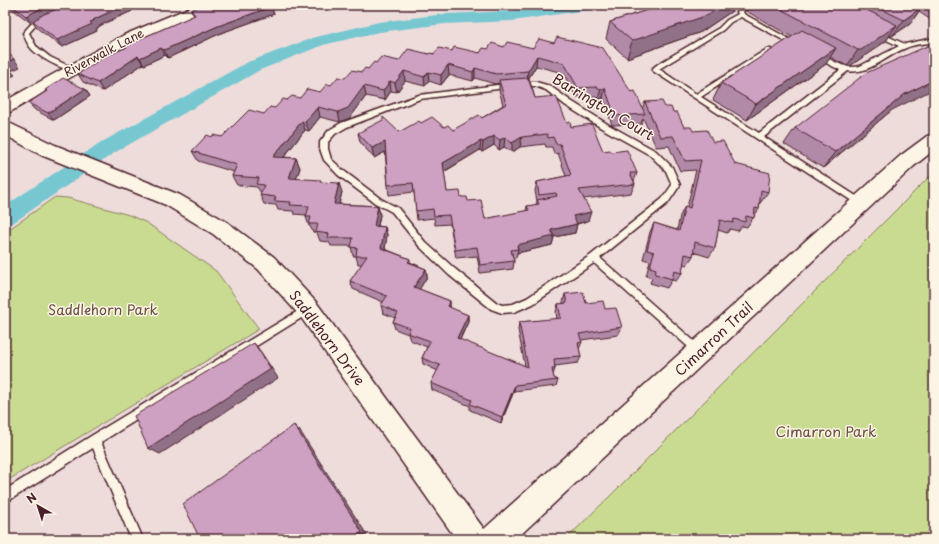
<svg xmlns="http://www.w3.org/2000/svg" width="939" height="544" font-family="'Playpen Sans',sans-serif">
  <rect width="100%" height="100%" fill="#eedcdb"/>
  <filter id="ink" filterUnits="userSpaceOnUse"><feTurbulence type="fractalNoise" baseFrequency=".025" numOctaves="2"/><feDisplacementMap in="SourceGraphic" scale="8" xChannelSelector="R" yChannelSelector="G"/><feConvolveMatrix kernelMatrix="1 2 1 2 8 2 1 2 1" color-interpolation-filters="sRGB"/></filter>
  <g filter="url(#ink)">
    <g fill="#c9db90" stroke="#8a7d5e">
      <path d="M934 172V539H566L611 495Z"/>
      <path d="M55 197 68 198 129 215 147 223 216 271 259 329 5 482V232Z"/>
    </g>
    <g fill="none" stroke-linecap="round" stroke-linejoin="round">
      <path fill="#77c7d1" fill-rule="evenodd" d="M555 5H595L592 8 587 10 512 21 445 24 379 32 323 45 260 70 114 153 13 223 5 225V206L100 143 248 62 312 38 379 22 445 14 512 11Z"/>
      <g stroke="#4a1f2b" stroke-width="3">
        <g id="service">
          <path d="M743 5H749L743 12 744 14 800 45V47H796L741 17 731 22 723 30 659 69 696 94 767 49H771V51L701 97 759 133 840 70 816 58V56C829 54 839 71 860 66L899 46 874 34V32H878L905 44 934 38V42C925 44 914 44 906 48 887 55 869 75 848 71L764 137 864 201 865 203 864 205H858L653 71V68L658 64 719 28 727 20 738 14 737 12Z"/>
          <path d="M43 18 48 19 35 26 29 33 36 46 50 57 73 68V70C65 72 35 55 30 47 27 43 25 38 23 33L31 24Z"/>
          <path d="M521 82H536L550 86 571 101 609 125 656 151 672 167 680 185 668 203 600 258 702 348 704 351 702 354 699 356 696 354 594 263 533 304 514 312 502 313 491 309 449 275 419 246 392 212 375 203 338 175 324 160 320 149V142L329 130 341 123 419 95ZM521 86H535L546 90 565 105 603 129 650 155 666 171 672 185 662 199 591 255 527 298 513 304 502 305 497 303 455 269 425 242 398 208 381 199 344 171 331 159 328 149V142L335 134 347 127 420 99Z"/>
          <path d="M308 305 311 306 313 309 311 312 101 442 143 539H131L93 448 5 503V490L91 436Z"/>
        </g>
      </g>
      <g stroke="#4a1f2b" stroke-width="3">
        <path id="minor" d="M196 5H213L211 8 134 41 10 112 5 113V101L124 35Z"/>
      </g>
      <g stroke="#4a1f2b" stroke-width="3">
        <path id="tertiary" d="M5 121 55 145 180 195 227 222 274 257 316 302 484 529 900 156 927 136 934 135V150L914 166 516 539H456L300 316 258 269 213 234 166 205 41 155 5 135Z"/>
      </g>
      <use href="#service" fill="#fcf5e5" fill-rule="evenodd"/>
      <use href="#minor" fill="#fcf5e5" fill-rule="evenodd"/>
      <use href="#tertiary" fill="#fcf5e5" fill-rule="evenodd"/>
    </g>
    <g fill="#b18aa8" stroke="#4a1f2b" fill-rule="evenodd">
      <path d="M7 5H129L132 11 105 23 98 27V28L96 29 97 31 62 47 38 29 33 22 31 23Z"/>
      <path d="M663 5H741L739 7H738L701 32 627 58 606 39 610 22Z"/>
      <path d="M749 5H917L922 7 910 24 892 36 890 35 886 41 850 66H847L830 57 826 64 747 120 713 100 721 83 792 37 746 11Z"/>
      <path d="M925 5H934V22L919 12Z"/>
      <path d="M222 6 271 7 274 14 221 33 168 58 165 55 144 65 143 64 103 91 83 82 78 74 127 47 126 45 194 16 191 10Z"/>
      <path d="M504 47 533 48 631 92 642 109 645 102 665 107 673 112 684 127 713 142 735 164 768 192 761 202H760L759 209 747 227 742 226 738 231 730 229 727 233 718 230 715 248 709 257 693 252V256L687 265 683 264 682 273 676 281 672 280 667 288 650 283 652 278 646 276 650 261 643 259 650 232 654 223 677 230 680 216 685 206 687 207 696 170 680 171 669 146 656 147 643 118 641 124 612 125 603 98 598 99 594 96 576 97 563 73 536 66 529 78 535 98 603 151 611 152 637 173 634 181 635 184 631 193 584 199 588 221 577 224 575 233 554 237 552 245 517 253 516 258H513L514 261 513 269 480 273 477 256 456 258 450 224 435 225 434 218 417 220 414 192 389 195 388 185 385 152 374 158 360 142 358 133 399 132 421 123 444 127 453 130 482 118 503 105 499 90V83L495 84 475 78 473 81 449 75 441 85 429 81 425 86 405 81 397 92 391 91 385 100 366 96 350 118 340 122 320 117 309 131 305 130 284 157 296 158 300 168 296 179 321 182 342 192 339 204 378 206 380 215 378 226 385 227 387 235 385 249 410 259V262L426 269 427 277 419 289 450 301V308L468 315V322L460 340 525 366 518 330 519 322 557 319 556 312 558 304H563V302L565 294 586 303 605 309 622 327 618 335 581 340 582 342 579 349 581 357 578 363 555 366V369L553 375 554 378 558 380 556 386 514 391 501 423 470 410V406L432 390 431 383 438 371 423 364 422 358 427 347 410 340 408 334 395 329 393 322 395 318 383 313 381 305 383 302 353 289 350 281 362 264H358L356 256H353L351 246H331L329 242 320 241 317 233 313 232 310 226H309L306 217V215L294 214 293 211 278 210 276 205 264 204 260 195 261 193 257 187 237 185 232 176 234 172 198 161 192 151 212 137H222L275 108 287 100 300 98 320 92 331 85 345 78 362 72 368 69 376 63 399 61 429 54 452 51 480 53 488 49ZM545 144 546 147H552L554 154 558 153 566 176 537 182 535 191 537 201 536 205 527 206 526 211 485 219 468 201 461 197 447 192 444 172 480 150 482 152 494 145 499 150 504 147 512 152 520 147Z"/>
      <path d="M85 89 90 96 54 120 35 110 28 103 46 91 45 90Z"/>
      <path d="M892 110 823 168 784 144 795 128Z"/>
    </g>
    <g fill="#907188" stroke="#4a1f2b">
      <path d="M48 5H74L56 11 31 23 26 16Z"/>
      <path d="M126 5H129L132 11 105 23 98 27V28L96 29 97 31 62 47 57 40 90 22 93 20 101 16Z"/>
      <path d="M186 5H192L187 7Z"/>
      <path d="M723 5H738V7L701 32 627 58 632 41Z"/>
      <path d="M271 7 274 14 221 33 168 58 164 50 218 26Z"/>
      <path d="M922 7 910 24 892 36 904 20Z"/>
      <path d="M897 25 886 41 850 66H847L858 50Z"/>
      <path d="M161 48 165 55 144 65 140 58Z"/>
      <path d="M836 48 826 64 747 120 756 104Z"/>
      <path d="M138 56 143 64 103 91 98 83Z"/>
      <path d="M537 56 536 66 527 80 528 71Z"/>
      <path d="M14 59 20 67 11 71 15 75 5 80V63Z"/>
      <path d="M448 65 449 75 441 85V75Z"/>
      <path d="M475 68V78L473 81V72Z"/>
      <path d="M404 71 405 81 397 92 395 83Z"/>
      <path d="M428 72 429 81 425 86 424 77Z"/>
      <path d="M934 80V89L892 110 823 168 835 152 905 94Z"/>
      <path d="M390 81 391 91 385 100 383 91Z"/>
      <path d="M364 86 366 96 350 118 340 122 338 112Z"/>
      <path d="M605 88 603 98 598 99 601 89Z"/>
      <path d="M85 89 90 96 54 120 48 113Z"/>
      <path d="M318 107 320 117 309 131 305 122Z"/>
      <path d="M302 121 305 130 277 166 273 157Z"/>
      <path d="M494 136V145L482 152 483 142Z"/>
      <path d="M505 137 504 147 499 150 500 140Z"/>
      <path d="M522 137 520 147 512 152V143Z"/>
      <path d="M481 141 480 150 443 172V163Z"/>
      <path d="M385 142 387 151 374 158 372 148Z"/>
      <path d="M296 158 300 168 293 188 289 178Z"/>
      <path d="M339 183 342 192 337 213 334 204Z"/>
      <path d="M378 206 380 215 376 235 374 226Z"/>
      <path d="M591 212 588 221 571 225 573 216Z"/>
      <path d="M577 224 575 233 554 237 552 245 517 253 518 249 517 245 551 230Z"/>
      <path d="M385 227 387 235 384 256 381 248Z"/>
      <path d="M426 269 427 277 416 295 414 287Z"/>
      <path d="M450 301V309L447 306Z"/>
      <path d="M468 315V322L457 345V338Z"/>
      <path d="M254 343 261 352 278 378 160 454 148 448Z"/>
      <path d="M515 385 514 391 501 423 502 417Z"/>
      <path d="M294 425 300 431 367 535 362 539H353Z"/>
    </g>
    <g fill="#cea1c3" stroke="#4a1f2b" fill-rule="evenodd">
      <path d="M11 5H48L26 16Z"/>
      <path d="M68 5H126L101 16 93 20 94 21 90 22 92 24 57 40 33 21 44 14Z"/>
      <path d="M202 5H221L222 6 225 5H269L271 7 218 26 164 50 161 48 140 58 138 56 98 83 78 74 104 57 127 47 126 45 195 15 191 10Z"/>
      <path d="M663 5H723L708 15 632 41 610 22Z"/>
      <path d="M773 5H857L897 25 861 50H858Z"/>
      <path d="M873 5H917L922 7 904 20Z"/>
      <path d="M802 30 836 48 756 104 721 83Z"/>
      <path d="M557 37 603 48 631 92 635 91 645 114 615 116 605 88 601 89 596 87 578 88 564 63 537 56 528 71 496 74 475 68 473 72 448 65 441 75 428 72 424 77 404 71 395 83 390 81 383 91 364 86 348 108 338 112 318 107 305 122 302 121 273 157 296 158 289 178 321 180 320 182 339 183 334 204 378 206 374 226 385 227 381 248 410 259 408 262 426 269 414 287 450 301 447 306 468 315 457 338 528 367 519 322 561 318 558 304 567 303 565 294 583 292 586 303 603 301 605 309 616 308 622 327 579 334 582 342 578 343 581 357 554 359 555 369H552L554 378 558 380 515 385 502 417 470 404 472 400 431 383 440 365 422 358 430 341 408 333 410 328 393 322 398 313 381 305 387 296 350 281 367 256H356L357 248 351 247 353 238H328L329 234 316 232 318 224H309L311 217H306L309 206 290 205 291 202 274 201 276 197 260 195 264 185 256 184 259 178 232 176 237 165 192 151 207 135 212 137 213 135 222 137 249 110 264 114 270 107 275 108 283 99 287 100 292 96 300 98 307 89 320 92 327 84 331 85 338 77 345 78 352 70 362 72 365 68 368 69 374 62 376 63 381 57 399 61 408 49 429 54 430 53 434 54 439 48 452 51 454 47 480 53 483 48 488 49 492 43 504 47 507 42 533 48 539 39 554 43Z"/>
      <path d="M934 43V80L905 94 835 152 795 128 866 73Z"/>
      <path d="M5 49 14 59 5 63Z"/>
      <path d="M5 64 8 68 5 70Z"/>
      <path d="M63 78 85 89 48 113 28 103 47 91 45 90Z"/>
      <path d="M528 78 535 98 556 96 567 123 570 122 571 127 592 124 603 151 610 150 611 152 627 150 637 173H630L635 184 579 190 591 212 573 216 577 224 551 230 554 236 517 245 518 249 511 250 514 261 480 265 477 247 455 250 449 215 434 216 433 209 416 211 413 183 388 185 385 142 372 148 358 133 383 120V117L399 132 419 121 421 123 432 117 444 127 448 125 453 130 479 115 482 118 506 104 499 80ZM547 134 548 138 553 137 556 144H560L571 175 537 182 539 195 556 193 557 196 537 200 539 204 527 206 529 210 485 219 481 200 468 201 467 197H461L460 191 447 192 443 163 481 141 483 142 494 136 500 140 505 137 512 143 522 137Z"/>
      <path d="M662 101 665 107H671L673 112H677L684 127H691L693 131 707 130 713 142 723 141 735 164 770 173 768 192 761 190 759 209 755 208 754 218 746 216 745 222 734 219 733 223 720 220 715 248 695 242 693 256 685 254 682 273 674 271 672 279 655 274 656 269 650 267 654 252 647 250 654 223 679 231 685 206 690 208 701 160 685 161 673 136 660 137 645 102Z"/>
      <path d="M254 343 271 369 148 448 134 416Z"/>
      <path d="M294 425 362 532 353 539H200L183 504Z"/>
    </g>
  </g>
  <g text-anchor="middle" stroke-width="3" stroke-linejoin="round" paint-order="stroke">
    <g font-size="12" fill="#4a1f2b" stroke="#fcf5e5">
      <text transform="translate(104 53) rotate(-28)" y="4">Riverwalk Lane</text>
    </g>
    <g font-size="14" fill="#4a1f2b" stroke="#fcf5e5">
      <text transform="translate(603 107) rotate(31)" y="5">Barrington Court</text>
      <text transform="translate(327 338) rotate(53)" y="5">Saddlehorn Drive</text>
      <text transform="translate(714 339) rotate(-43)" y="5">Cimarron Trail</text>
    </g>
    <g font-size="14" fill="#6a4e44" stroke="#fcf5e5">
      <text x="103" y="315">Saddlehorn Park</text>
      <text x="826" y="437">Cimarron Park</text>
    </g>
  </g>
  <rect width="939" height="544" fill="none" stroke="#fcf5e5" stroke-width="20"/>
  <rect x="10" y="10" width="919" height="524" fill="none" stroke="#4a1f2b" stroke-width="1.5" filter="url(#ink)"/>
  <g transform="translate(38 506) rotate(321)" stroke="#fcf5e5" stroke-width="3" paint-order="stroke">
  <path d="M0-3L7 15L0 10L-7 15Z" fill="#4a1f2b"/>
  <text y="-6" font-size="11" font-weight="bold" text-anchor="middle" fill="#4a1f2b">N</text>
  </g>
</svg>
